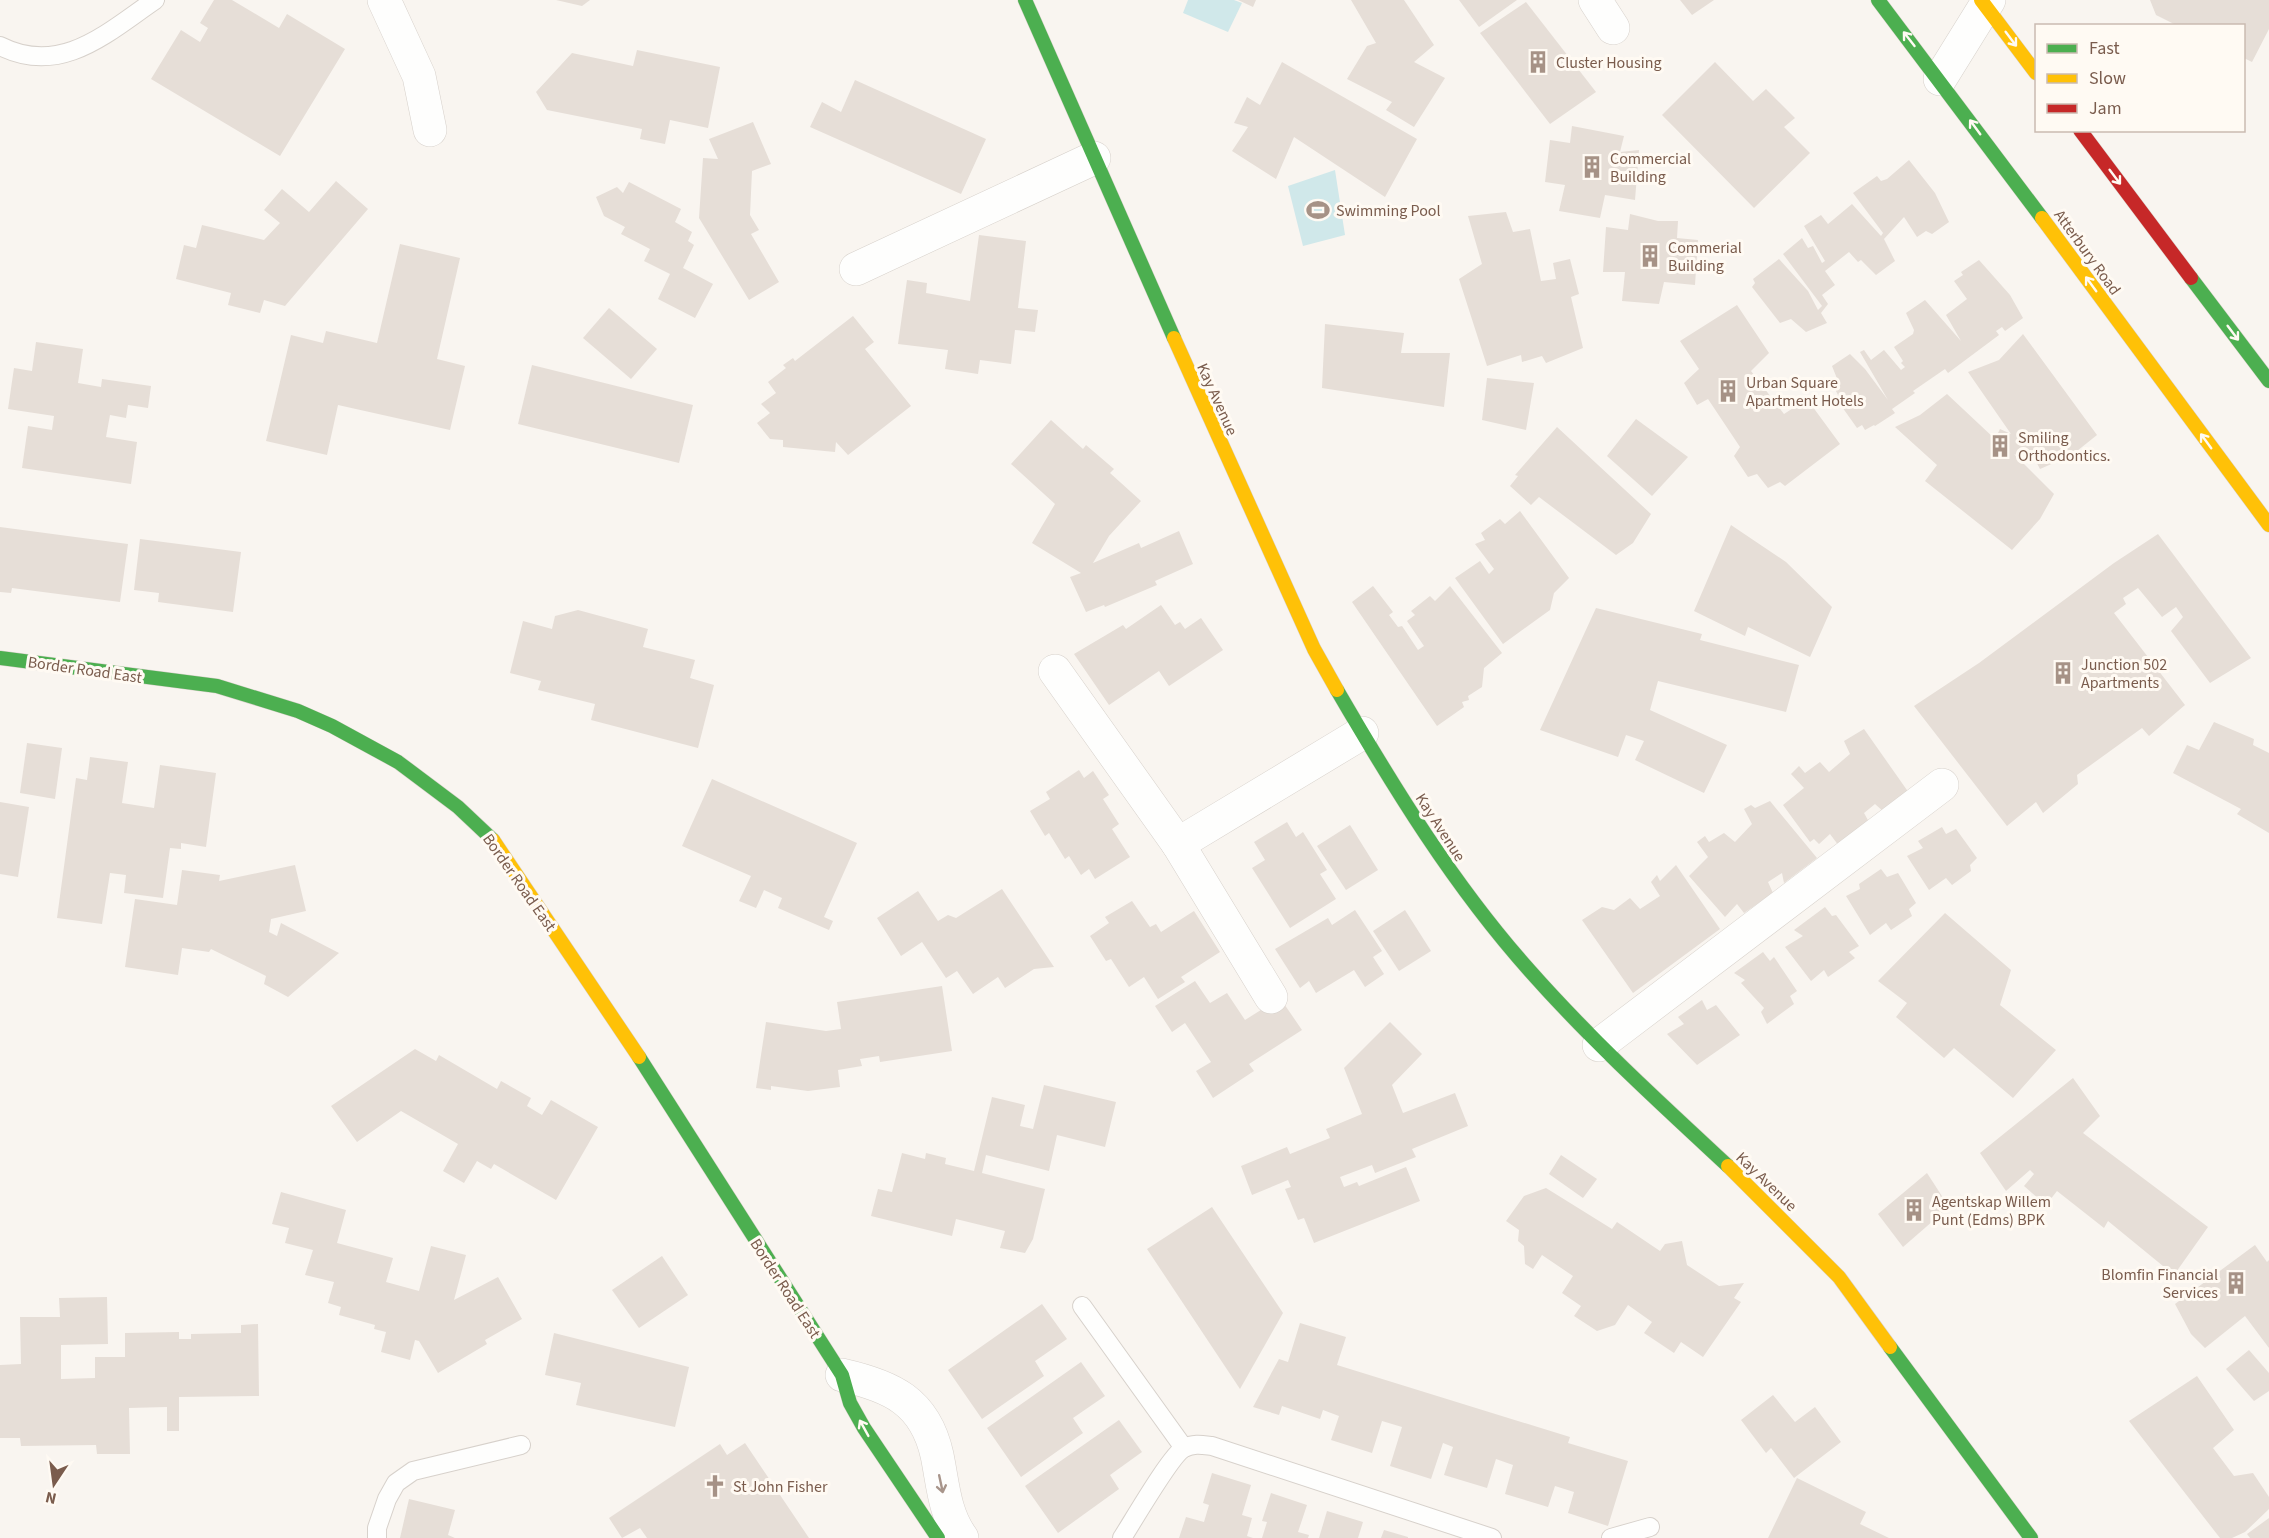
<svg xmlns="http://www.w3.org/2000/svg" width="2269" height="1538" font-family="'Source Sans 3',sans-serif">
  <rect width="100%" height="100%" fill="#f9f5f0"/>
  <g fill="#d0e8ea">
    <path d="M1188 0H1234L1242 3 1228 32 1183 13Z"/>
    <path d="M1335 170 1345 235 1303 246 1288 186Z"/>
  </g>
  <g fill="#e6ded7">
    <path d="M214 0H232L279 28 287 14 345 49 280 156 151 79 181 30 200 42 208 28 200 23Z"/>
    <path d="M556 0H590L582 6Z"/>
    <path d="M1238 0H1256L1253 7Z"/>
    <path d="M1351 0H1404L1434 45 1414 62 1445 78 1414 127 1386 110 1392 102 1347 79 1367 46 1376 43Z"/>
    <path d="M1459 0H1517L1479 27Z"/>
    <path d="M1680 0H1714L1692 15Z"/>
    <path d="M2150 0H2269V29L2252 62 2244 58V26H2178L2156 15Z"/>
    <path d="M1526 2 1596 92 1550 124 1480 33Z"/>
    <path d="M637 50 720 67 708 128 670 120 665 144 640 139 642 129 547 110 536 92 572 53 633 66Z"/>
    <path d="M1282 62 1417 139 1385 197 1294 137 1276 179 1232 151 1248 127 1234 123 1247 97 1260 105Z"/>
    <path d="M1715 62 1753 101 1766 89 1795 118 1784 127 1810 153 1754 208 1662 115Z"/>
    <path d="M855 80 986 139 961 194 810 127 822 102 841 112Z"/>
    <path d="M753 122 771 164 752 171 750 215 759 230 751 234 779 282 749 300 699 218 703 158 718 159 709 139Z"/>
    <path d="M1572 126 1624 136 1620 152 1639 150 1635 200 1605 195 1600 218 1559 211 1565 185 1545 182 1550 140 1570 143Z"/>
    <path d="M1909 160 1935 193 1949 222 1932 234 1926 231 1917 237 1904 217 1884 239 1895 261 1876 275 1861 260 1858 262 1849 252 1825 271 1835 285 1822 295 1828 304 1821 313 1827 323 1806 332 1791 319 1780 323 1752 287 1755 283 1753 279 1779 259 1808 291 1818 310 1822 306 1783 254 1802 238 1808 248 1813 246 1822 263 1825 261 1804 226 1821 215 1828 224 1852 204 1881 236 1883 233 1853 193 1877 176 1881 181 1887 179Z"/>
    <path d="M336 181 368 209 285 306 264 300 260 313 228 305 231 293 176 279 184 245 196 248 202 225 264 240 280 223 264 210 282 189 309 212Z"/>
    <path d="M629 182 681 209 675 222 692 232 688 241 694 245 683 268 713 284 695 318 658 299 670 274 644 261 650 249 621 234 625 227 604 216 596 197 617 187 623 193Z"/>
    <path d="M1506 212 1513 232 1530 229 1541 281 1556 279 1553 263 1570 259 1579 294 1571 297 1583 348 1546 363 1542 356 1522 362 1521 355 1487 366 1459 279 1482 264 1468 216Z"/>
    <path d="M1630 214 1658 221H1678L1677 238 1698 240 1695 285 1664 282 1659 304 1622 301 1625 272H1603L1606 227 1628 230Z"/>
    <path d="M979 235 1026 241 1018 308 1038 310 1035 332 1015 330 1011 364 980 360 978 374 945 369 948 350 898 344 907 280 927 283 926 293 970 301Z"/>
    <path d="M400 244 460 258 437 359 465 366 450 430 338 405 327 455 266 441 291 335 323 343 326 331 377 343Z"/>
    <path d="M1979 260 2010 295 2023 318 2005 331 2002 327 1996 331 1999 335 1948 373 1945 369 1913 391 1915 393 1892 409 1895 413 1875 426 1874 425 1865 430 1862 425 1857 428 1835 397 1838 395 1833 385 1838 381 1832 366 1850 354 1865 369 1888 400 1860 352 1864 350 1871 360 1884 350 1901 370 1905 367 1901 363 1903 361 1894 347 1913 334 1914 330 1906 313 1925 300 1961 341 1946 315 1967 299 1954 281 1963 275 1961 272Z"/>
    <path d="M1737 305 1769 353 1751 371 1784 414 1807 399 1840 444 1785 486 1780 482 1768 488 1757 474 1748 477 1734 456 1740 447 1708 399 1697 405 1684 383 1699 369 1680 341Z"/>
    <path d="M609 308 657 349 631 379 583 338Z"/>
    <path d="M853 316 874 342 865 349 911 406 848 455 836 442 835 452 783 447V440L770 439 757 423 770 413 761 404 776 393 768 382 786 368 783 365 793 358 795 361Z"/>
    <path d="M1325 324 1404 333 1401 353H1450L1444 407 1322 388Z"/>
    <path d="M2023 334 2097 435 2072 455 2040 469 2031 452 2026 459 2014 454 2054 494 2040 519 2012 550 1925 481 1937 465 1895 427 1920 415 1947 394 1995 439 2000 429 2011 434 1968 372 1999 360Z"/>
    <path d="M36 342 83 349 78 383 101 387 102 379 151 386 148 408 128 405 126 418 110 415 106 437 137 442 131 484 22 468 28 426 52 430 54 416 8 409 14 368 32 371Z"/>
    <path d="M532 365 693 405 679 463 518 424Z"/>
    <path d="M1487 378 1534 383 1526 430 1482 420Z"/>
    <path d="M1636 419 1688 457 1652 496 1607 456Z"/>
    <path d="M1051 420 1083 449 1086 445 1114 469 1110 473 1141 501 1109 536 1093 563 1139 543 1141 548 1179 531 1193 564 1155 581 1157 585 1105 607 1104 605 1086 612 1070 577 1081 573 1032 543 1055 504 1011 464Z"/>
    <path d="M1557 427 1651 514 1633 543 1616 555 1539 497 1531 505 1510 486 1518 476 1515 475Z"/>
    <path d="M1520 511 1569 578 1554 593 1550 610 1503 644 1455 578 1480 561 1489 574 1494 569 1475 544 1485 540 1481 533 1500 519 1505 524Z"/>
    <path d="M1731 525 1786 562 1832 607 1810 657 1748 627 1745 636 1694 611Z"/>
    <path d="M0 527 128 544 120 602 12 588 11 593 0 592Z"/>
    <path d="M2158 534 2251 658 2210 683 2171 631 2183 617 2176 607 2162 617 2138 588 2123 598 2126 604 2114 613 2185 705 2149 736 2142 728 2077 775 2078 784 2043 813 2036 802 2007 826 1914 706 1979 663 2114 563Z"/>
    <path d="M140 539 241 552 233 612 158 602 159 593 134 590Z"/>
    <path d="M1373 586 1393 612 1389 615 1398 627 1402 626 1418 650 1424 646 1407 621 1415 615 1411 611 1430 596 1435 601 1450 586 1502 653 1484 668 1482 687 1468 696 1469 700 1462 702 1464 707 1437 726 1352 602Z"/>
    <path d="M1161 605 1175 625 1180 622 1185 629 1201 618 1223 650 1169 686 1159 671 1109 705 1074 654 1123 625 1126 629Z"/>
    <path d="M1596 608 1702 634 1700 640 1799 665 1786 712 1658 681 1650 710 1727 745 1704 793 1635 760 1644 741 1626 735 1618 757 1540 730Z"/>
    <path d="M578 610 648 629 643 647 695 660 690 678 714 685 698 748 591 720 595 704 538 690 541 681 510 673 523 621 552 629 555 616Z"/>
    <path d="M2214 722 2254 739 2253 745 2269 753V833L2237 814 2241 809 2173 773 2187 745 2199 750Z"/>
    <path d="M1864 729 1909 793 1884 812 1875 804 1864 813 1869 822 1839 846 1830 834 1819 844 1814 839 1810 842 1783 805 1804 788 1791 774 1799 766 1805 773 1820 762 1829 772 1850 754 1844 741Z"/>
    <path d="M27 743 62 748 55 799 20 793Z"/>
    <path d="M90 757 128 762 122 803 154 808 160 765 216 773 206 847 181 843V849L170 848 163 898 124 893 126 875 110 873 102 924 57 918 76 778 87 780Z"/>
    <path d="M1079 770 1084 778 1093 771 1109 795 1103 799 1119 824 1112 829 1130 857 1095 879 1089 869 1081 875 1069 856 1065 859 1049 833 1045 836 1030 811 1050 799 1046 792Z"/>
    <path d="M712 779 857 843 824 917 833 921 829 930 778 908 782 898 764 890 756 908 739 901 751 876 682 846Z"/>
    <path d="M1770 801 1817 858 1784 883 1782 873 1768 882 1773 893 1744 913 1737 904 1725 917 1689 876 1708 857 1697 842 1705 836 1709 842 1724 833 1735 842 1752 824 1744 809 1751 805 1755 808Z"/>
    <path d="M0 802 29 807 18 877 0 874Z"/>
    <path d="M1287 822 1296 837 1303 832 1327 870 1320 874 1336 899 1290 928 1252 868 1265 860 1254 842Z"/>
    <path d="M1350 825 1378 870 1346 890 1317 846Z"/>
    <path d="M1942 827 1946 834 1956 829 1977 858 1970 865 1971 871 1952 885 1946 878 1929 890 1907 856 1923 848 1918 841Z"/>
    <path d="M295 865 306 911 271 919 269 932 277 936 281 923 339 953 288 997 264 984 266 976 211 949 209 952 182 948 178 975 125 967 135 899 177 905 182 870 220 875 219 881Z"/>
    <path d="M1676 865 1720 929 1633 993 1582 920 1602 907 1614 910 1630 898 1640 909 1660 896 1651 882 1657 875 1660 881Z"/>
    <path d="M1881 869 1887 877 1898 873 1916 903 1909 909 1912 916 1891 930 1886 923 1870 935 1846 896 1860 889 1859 884Z"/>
    <path d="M1002 889 1054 967 1034 969 1005 988 998 977 973 994 957 971 946 978 922 942 901 956 877 918 918 891 938 921 948 915 956 918Z"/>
    <path d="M1132 901 1150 927 1156 924 1161 932 1194 911 1220 952 1181 977 1185 982 1158 999 1144 977 1129 987 1111 959 1106 961 1090 936 1109 923 1105 917Z"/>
    <path d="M1825 907 1832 916 1836 915 1859 946 1849 952 1855 958 1828 977 1824 970 1811 981 1785 947 1803 936 1794 930Z"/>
    <path d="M1355 910 1382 951 1373 957 1384 974 1365 987 1354 970 1316 993 1309 981 1300 988 1275 949 1328 918 1332 925Z"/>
    <path d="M1405 910 1431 951 1399 971 1373 931Z"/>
    <path d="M1945 913 2011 970 2000 1005 2056 1050 2013 1098 1954 1048 1944 1058 1896 1017 1907 1003 1878 981Z"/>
    <path d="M1763 952 1770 961 1774 957 1797 991 1790 996 1794 1004 1767 1024 1761 1012 1764 1008 1741 983 1745 980 1734 973Z"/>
    <path d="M1195 981 1210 1003 1227 993 1245 1020 1280 998 1302 1030 1249 1064 1254 1071 1213 1098 1196 1071 1211 1062 1185 1023 1172 1032 1155 1006Z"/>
    <path d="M942 986 952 1051 880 1062 879 1056 860 1059 862 1066 838 1070 840 1087 808 1091 771 1086V1090L756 1088 766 1022 826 1031 841 1029 837 1002Z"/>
    <path d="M1702 1000 1707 1010 1716 1005 1740 1035 1697 1065 1667 1034 1684 1024 1678 1017Z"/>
    <path d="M1390 1022 1422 1054 1392 1085 1403 1113 1455 1093 1468 1126 1412 1149 1416 1157 1375 1173 1372 1165 1340 1177 1344 1187 1357 1182 1359 1186 1406 1167 1420 1201 1314 1243 1304 1218 1298 1220 1285 1189 1291 1187 1288 1180 1252 1195 1241 1166 1287 1147 1290 1154 1330 1138 1326 1129 1362 1114 1344 1068Z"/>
    <path d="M415 1049 436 1061 439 1055 497 1089 501 1081 531 1098 527 1106 542 1115 551 1100 598 1127 556 1200 494 1164 491 1169 477 1161 464 1183 443 1171 458 1144 401 1111 357 1142 331 1106Z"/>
    <path d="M2073 1078 2100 1116 2083 1133 2208 1227 2174 1275 2108 1221 2104 1228 2057 1191 2046 1205 2024 1186 2034 1174 2030 1170 2006 1191 1980 1153Z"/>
    <path d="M1044 1085 1116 1102 1105 1147 1057 1135 1049 1171 986 1155 982 1173 1045 1189 1033 1239 1025 1253 1000 1248 1005 1231 956 1219 952 1236 871 1216 878 1189 892 1192 902 1153 925 1159 926 1153 946 1158 945 1164 974 1171 992 1097 1025 1105 1020 1126 1033 1129Z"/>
    <path d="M1561 1155 1597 1179 1583 1198 1549 1174Z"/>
    <path d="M1927 1173 1949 1207 1903 1247 1878 1214Z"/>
    <path d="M1546 1188 1612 1229 1617 1222 1660 1251 1665 1244 1682 1241 1687 1265 1719 1286 1744 1283 1734 1298 1741 1302 1703 1357 1681 1342 1674 1353 1644 1333 1652 1322 1628 1305 1615 1325 1597 1331 1574 1316 1581 1306 1562 1293 1573 1276 1542 1255 1533 1269 1525 1264 1524 1246 1518 1241 1519 1230 1506 1221 1524 1196Z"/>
    <path d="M281 1192 346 1210 337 1243 393 1258 386 1282 419 1291 431 1246 466 1255 454 1300 498 1277 522 1319 485 1340 487 1344 438 1373 419 1341 415 1340 410 1360 381 1352 386 1332 374 1329 375 1325 339 1315 341 1307 328 1303 334 1282 305 1275 313 1250 285 1243 289 1228 272 1224Z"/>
    <path d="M1212 1207 1283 1313 1240 1389 1147 1249Z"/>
    <path d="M2255 1245 2267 1262 2269 1260V1348L2245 1316 2205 1348 2191 1334 2175 1304Z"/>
    <path d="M662 1256 688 1295 639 1328 612 1290Z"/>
    <path d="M107 1297 108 1344 61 1345V1379L95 1378V1357H125V1333L179 1332V1339H191V1334L241 1333V1325L258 1324 259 1396 179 1397V1431H167V1407L129 1408 130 1454H97L96 1445 21 1446 20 1438H0V1365L21 1364 20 1317H60L59 1298Z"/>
    <path d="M1042 1304 1067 1339 1035 1361 1044 1376 982 1419 948 1370Z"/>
    <path d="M1300 1323 1346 1337 1337 1365 1570 1437 1568 1443 1628 1461 1608 1526 1568 1513 1574 1492 1555 1486 1548 1507 1505 1494 1513 1465 1496 1459 1487 1488 1444 1475 1453 1447 1443 1443 1431 1479 1390 1466 1402 1427 1382 1421 1372 1453 1331 1440 1339 1416 1323 1410 1320 1419 1282 1406 1279 1415 1253 1407 1279 1359 1288 1362Z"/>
    <path d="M554 1333 689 1367 675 1427 576 1405 581 1383 545 1375Z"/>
    <path d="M2249 1350 2269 1373V1391L2254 1401 2226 1369Z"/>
    <path d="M1081 1362 1105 1396 1073 1418 1083 1433 1021 1477 987 1428Z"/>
    <path d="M2197 1376 2234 1430 2213 1448 2234 1476 2253 1473 2269 1497V1509L2245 1532 2232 1538H2220L2129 1421Z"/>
    <path d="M1773 1395 1795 1422 1815 1407 1841 1442 1794 1478 1771 1448 1766 1453 1741 1420Z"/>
    <path d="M1119 1420 1142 1452 1110 1475 1119 1489 1058 1533 1025 1486Z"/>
    <path d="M745 1443 809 1538H647L640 1528 622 1538 609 1518 720 1444 727 1455Z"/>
    <path d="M1212 1473 1251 1485 1242 1515 1252 1518 1247 1536 1253 1538H1179L1186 1517 1204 1522 1209 1505 1203 1503Z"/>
    <path d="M1797 1478 1866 1512 1860 1524 1889 1538H1768Z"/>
    <path d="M1271 1493 1307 1505 1298 1532 1309 1535 1308 1538H1262L1267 1522 1262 1521Z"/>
    <path d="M409 1499 455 1510 448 1535 455 1538H400Z"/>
    <path d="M1327 1511 1363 1522 1358 1538H1319Z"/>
    <path d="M2269 1518V1538H2250L2247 1534Z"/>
    <path d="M1384 1530 1408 1537V1538H1381Z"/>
  </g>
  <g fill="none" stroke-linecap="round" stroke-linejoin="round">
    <g stroke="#d7d1cb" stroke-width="20">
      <g id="lane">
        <path d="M0 46C61 77 108 32 155 0"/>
        <path d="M1082 1306 1184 1448"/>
        <path d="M377 1538V1528L387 1499 396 1483 413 1471 521 1445"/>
        <path d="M1122 1538C1133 1521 1171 1455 1184 1448 1194 1443 1203 1445 1212 1446L1492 1538"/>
        <path d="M1611 1538 1650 1527"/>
      </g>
    </g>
    <g stroke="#d7d1cb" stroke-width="34">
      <g id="street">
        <path d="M384 0 419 76 430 130"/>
        <path d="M1595 0 1613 28"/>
        <path d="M1940 79 1989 0"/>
        <path d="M856 269 1094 158"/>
        <path d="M1055 671 1178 844 1271 997"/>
        <path d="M1178 844 1362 733"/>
        <path d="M1599 1045 1942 785"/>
        <path d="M842 1375C891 1386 925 1401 937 1455 943 1484 944 1513 962 1538"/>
      </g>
    </g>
    <g stroke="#d9d2cb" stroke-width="15">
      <g id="fast">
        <path d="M1025 0 1174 338"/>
        <path d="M1878 0 2042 218"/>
        <path d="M2191 278 2269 381"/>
        <path d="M0 658 217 686 298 711 332 726 398 762 458 807 493 840"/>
        <path d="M1337 690C1394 788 1454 886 1530 971 1592 1041 1660 1103 1728 1166"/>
        <path d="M639 1057 842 1375 850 1403 864 1428 938 1538"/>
        <path d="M1890 1347 2031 1538"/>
      </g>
    </g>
    <g stroke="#d9d2cb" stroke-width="15">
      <g id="slow">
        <path d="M1981 0 2036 73"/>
        <path d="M2042 218 2269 525"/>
        <path d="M1174 338 1314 649 1337 690"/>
        <path d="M493 840 639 1057"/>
        <path d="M1728 1166 1839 1277 1890 1347"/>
      </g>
    </g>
    <g stroke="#d9d2cb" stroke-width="15">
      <path id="jam" d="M2080 130 2191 278"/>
    </g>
    <use href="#lane" stroke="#fefefd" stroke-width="18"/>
    <use href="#street" stroke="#fefefd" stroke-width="33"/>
    <use href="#fast" stroke="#4caf50" stroke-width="14"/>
    <use href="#slow" stroke="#ffc107" stroke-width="14"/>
    <use href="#jam" stroke="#c62828" stroke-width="14"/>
  </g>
  <defs><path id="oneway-shaft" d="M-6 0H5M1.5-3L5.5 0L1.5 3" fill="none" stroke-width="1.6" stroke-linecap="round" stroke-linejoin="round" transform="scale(1.5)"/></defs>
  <g stroke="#fffaf3">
    <use href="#oneway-shaft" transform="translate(1909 39) rotate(-128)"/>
    <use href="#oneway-shaft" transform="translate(2011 39) rotate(53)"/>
    <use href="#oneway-shaft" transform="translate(1975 127) rotate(-126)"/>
    <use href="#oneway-shaft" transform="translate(2115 177) rotate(53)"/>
    <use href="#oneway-shaft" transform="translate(2091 284) rotate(-126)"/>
    <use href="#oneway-shaft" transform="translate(2233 333) rotate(53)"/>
    <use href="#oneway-shaft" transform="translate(2206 441) rotate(-126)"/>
    <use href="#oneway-shaft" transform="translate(864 1428) rotate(-119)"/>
  </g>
  <use stroke="#a8958b" href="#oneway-shaft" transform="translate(941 1484) rotate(78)"/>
  <defs>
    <g id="building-bare" transform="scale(1.8)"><path d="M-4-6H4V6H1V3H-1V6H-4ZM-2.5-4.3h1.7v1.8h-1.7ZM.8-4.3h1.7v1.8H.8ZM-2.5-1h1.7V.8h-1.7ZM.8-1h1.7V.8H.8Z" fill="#a69286" stroke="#fffaf3" stroke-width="2.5" paint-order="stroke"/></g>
    <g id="stadium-bare" transform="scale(1.8)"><path d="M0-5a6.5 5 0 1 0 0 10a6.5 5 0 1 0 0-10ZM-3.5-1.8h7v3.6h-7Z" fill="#a69286" stroke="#fffaf3" stroke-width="2.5" paint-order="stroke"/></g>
    <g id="church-bare" transform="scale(1.8)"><path d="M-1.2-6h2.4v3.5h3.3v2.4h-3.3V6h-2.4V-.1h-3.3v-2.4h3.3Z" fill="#a69286" stroke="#fffaf3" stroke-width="2.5" paint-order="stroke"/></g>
  </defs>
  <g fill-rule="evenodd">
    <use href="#building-bare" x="1538" y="62"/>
    <use href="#building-bare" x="1592" y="167"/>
    <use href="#stadium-bare" x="1318" y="210"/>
    <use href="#building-bare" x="1650" y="256"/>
    <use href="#building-bare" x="1728" y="391"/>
    <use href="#building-bare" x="2000" y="446"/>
    <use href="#building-bare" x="2063" y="673"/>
    <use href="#building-bare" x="1914" y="1210"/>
    <use href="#building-bare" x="2236" y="1283"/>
    <use href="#church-bare" x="715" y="1486"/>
  </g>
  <g text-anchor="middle" stroke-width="6" stroke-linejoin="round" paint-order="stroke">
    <g font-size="16" fill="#7a5c4d" stroke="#fffaf3" text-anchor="start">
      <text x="1556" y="68">Cluster Housing</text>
      <text x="1610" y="164">Commercial<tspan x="1610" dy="18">Building</tspan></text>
      <text x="1336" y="216">Swimming Pool</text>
      <text x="1668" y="253">Commerial<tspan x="1668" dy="18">Building</tspan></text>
      <text x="1746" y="388">Urban Square<tspan x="1746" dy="18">Apartment Hotels</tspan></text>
      <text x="2018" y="443">Smiling<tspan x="2018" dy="18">Orthodontics.</tspan></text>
      <text x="2081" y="670">Junction 502<tspan x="2081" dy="18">Apartments</tspan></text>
      <text x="1932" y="1207">Agentskap Willem<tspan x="1932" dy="18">Punt (Edms) BPK</tspan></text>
      <text x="2218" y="1280" text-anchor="end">Blomfin Financial<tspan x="2218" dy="18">Services</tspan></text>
      <text x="733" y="1492">St John Fisher</text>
    </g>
    <g font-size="16" fill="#7a5c4d" stroke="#fffaf3">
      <text transform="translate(2088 252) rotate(54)" y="6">Atterbury Road</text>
      <text transform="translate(1218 399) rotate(66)" y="6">Kay Avenue</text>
      <text transform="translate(85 669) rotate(8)" y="6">Border Road East</text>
      <text transform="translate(1441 827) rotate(57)" y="6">Kay Avenue</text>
      <text transform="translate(520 882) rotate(55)" y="6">Border Road East</text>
      <text transform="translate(1767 1181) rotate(44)" y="6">Kay Avenue</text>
      <text transform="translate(786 1288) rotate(57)" y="6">Border Road East</text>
    </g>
  </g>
  <rect x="2035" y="24" width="210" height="108" fill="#fffaf3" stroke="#cabbb1" stroke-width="1.5"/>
  <rect x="2047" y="44" width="30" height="9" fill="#4caf50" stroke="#cabbb1" stroke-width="1.5"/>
  <text x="2089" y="54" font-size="18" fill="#7a5c4d">Fast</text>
  <rect x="2047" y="74" width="30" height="9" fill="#ffc107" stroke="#cabbb1" stroke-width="1.5"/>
  <text x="2089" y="84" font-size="18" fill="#7a5c4d">Slow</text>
  <rect x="2047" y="104" width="30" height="9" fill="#c62828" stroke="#cabbb1" stroke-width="1.5"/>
  <text x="2089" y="114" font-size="18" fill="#7a5c4d">Jam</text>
  <g transform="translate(54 1484) rotate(193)" stroke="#fffaf3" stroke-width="4.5" paint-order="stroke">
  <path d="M0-4.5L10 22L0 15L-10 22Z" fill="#7a5c4d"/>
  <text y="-9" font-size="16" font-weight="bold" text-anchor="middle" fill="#7a5c4d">N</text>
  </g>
</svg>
